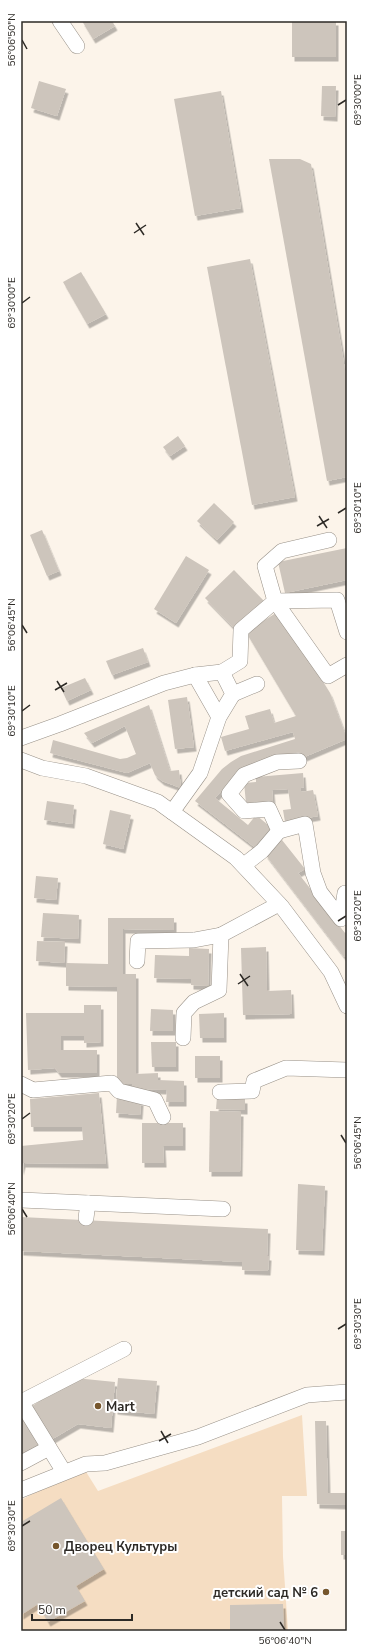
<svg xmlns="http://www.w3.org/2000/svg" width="368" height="1652" font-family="'Nunito Sans',sans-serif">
  <defs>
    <filter id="shadow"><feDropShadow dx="2.5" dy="4.5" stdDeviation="0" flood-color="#0004"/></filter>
  </defs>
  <rect width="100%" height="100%" fill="#fcf4ea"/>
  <path fill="#f5ddc2" d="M302 1415 307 1496H282L283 1557 288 1631H21V1500L83 1467 98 1491Z"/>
  <g fill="#cdc5bc" filter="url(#shadow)">
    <path d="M82 21H112L115 26 93 39Z"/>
    <rect x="292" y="21" width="44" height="36"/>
    <path d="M39 81 66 89 57 116 31 108Z"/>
    <path d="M322 86H336L335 117 321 116Z"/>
    <path d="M221 91 241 208 195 216 174 99Z"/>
    <path d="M269 159H300L311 164 347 382V477L327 481Z"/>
    <path d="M250 259 295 497 252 505 207 267Z"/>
    <path d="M81 272 106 314 87 324 63 282Z"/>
    <path d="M178 436 185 446 170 456 163 447Z"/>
    <path d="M214 503 234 522 217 540 197 521Z"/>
    <path d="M42 530 59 571 47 576 30 535Z"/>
    <path d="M347 548V580L285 593 278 562Z"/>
    <path d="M186 556 209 570 176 623 154 609Z"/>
    <path d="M234 570 264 601 235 629 205 598Z"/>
    <path d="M279 611 330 693 347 739 302 758 299 752 255 765 238 772 215 798 248 825 256 815 273 829 257 849 195 801 222 769 231 762 241 756 295 739 293 732 225 751 221 737 249 729 245 716 270 709 274 723 296 716 246 632Z"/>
    <path d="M143 648 148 662 112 675 106 661Z"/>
    <path d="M85 678 91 690 67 701 61 688Z"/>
    <path d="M187 697 194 747 175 749 168 700Z"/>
    <path d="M149 705 170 771 179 770 181 788 162 781 155 775 150 763 127 773 50 753 53 740 120 759 127 758 136 754 125 726 92 743 84 733Z"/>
    <path d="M303 773 304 787 301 788V792L313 790 318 816 285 822 283 810 291 809 288 789 272 790 273 801 246 803 244 783 256 782V777Z"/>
    <path d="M47 801 74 805 72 824 44 820Z"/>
    <path d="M110 810 131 815 123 849 103 844Z"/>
    <path d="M282 840 305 869 298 873 345 933 347 931V956L344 957 265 854Z"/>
    <path d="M36 876 58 878 56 900 34 898Z"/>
    <path d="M43 913 79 915 78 939 41 937Z"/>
    <path d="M108 918H174V930L123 929V974H136V1074L158 1073V1080L184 1081V1102H166L167 1090 132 1089V1084H117V987L66 986V963L108 964Z"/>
    <path d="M37 941 65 942 64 963 36 961Z"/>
    <path d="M266 947 267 991 291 990 292 1014 243 1015 241 948Z"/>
    <path d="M189 948 209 949 208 986 191 985V979L154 978 155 955 189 956Z"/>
    <path d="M84 1005H101V1042L84 1043V1036H61V1050H97V1073H59L55 1068 28 1070 26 1013H84Z"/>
    <path d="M151 1009 173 1010V1031H150Z"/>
    <path d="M224 1013V1038H200L199 1014Z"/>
    <path d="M151 1042H176V1067H152Z"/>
    <rect x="195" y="1056" width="25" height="22"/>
    <path d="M99 1093 106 1164 23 1163 21 1171V1146L83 1140 82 1127H31L30 1099Z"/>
    <path d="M117 1096 141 1101 140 1115 116 1113Z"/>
    <path d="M217 1097 245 1099V1110L216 1109Z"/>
    <path d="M210 1111 241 1112 240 1172H209Z"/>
    <path d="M142 1123H183V1146H163L164 1163H142Z"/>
    <path d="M298 1184 325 1186 322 1251 296 1250Z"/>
    <path d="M21 1217 268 1229 267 1256H269L268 1271 242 1270V1262L21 1251Z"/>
    <path d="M75 1378 115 1382 111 1428 78 1424 49 1441 29 1408Z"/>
    <path d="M118 1378 157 1381 154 1414 115 1410Z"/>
    <path d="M21 1416 39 1445 21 1456Z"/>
    <path d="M315 1421H326L328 1493H347V1505L317 1504Z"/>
    <path d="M61 1498 104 1569 76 1586 85 1601 48 1622 38 1604 21 1615V1522Z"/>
    <rect x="341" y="1531" width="6" height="24"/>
    <path d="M283 1604 284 1631H230V1605Z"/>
  </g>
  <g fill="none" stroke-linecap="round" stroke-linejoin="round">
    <g stroke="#989188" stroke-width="16">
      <g id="minor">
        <path d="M60 21 77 46"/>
        <path d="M275 601 328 676 347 665"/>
        <path d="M275 601 337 600 347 632"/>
        <path d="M222 672 240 661 241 630 275 601 265 566 282 551 329 540"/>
        <path d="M195 675 219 717"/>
        <path d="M233 694 257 684"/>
        <path d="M21 738 60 724 164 683 195 675 222 672 233 694 219 717 200 773 172 812"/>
        <path d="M21 760 42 768 86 776 158 802 236 858 282 907 331 972 347 1006"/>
        <path d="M279 831 305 824 313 873 320 892 341 919 345 893"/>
        <path d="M244 865 262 851 279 831 269 809 244 811 229 794 244 775 277 762 299 761"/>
        <path d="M137 961 138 941 194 940 221 935"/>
        <path d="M183 1038 184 1013 194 1002 219 990 221 935 279 904"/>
        <path d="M21 1084 33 1090 112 1083 119 1091 155 1100 163 1117"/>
        <path d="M220 1092 252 1091 254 1081 286 1068 347 1070"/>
        <path d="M21 1200 223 1209"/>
        <path d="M86 1218 88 1203"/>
        <path d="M21 1402 124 1349"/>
        <path d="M21 1402 64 1472"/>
        <path d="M21 1463 49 1448"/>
        <path d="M21 1490 86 1464 105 1463 198 1437 307 1395 347 1392"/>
      </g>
    </g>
    <use href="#minor" stroke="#fff" stroke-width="15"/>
  </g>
  <path fill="none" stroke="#2d2a26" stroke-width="1.5" d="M22 40 27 49M338 105 346 100M136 223 144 235M134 233 146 225M22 303 30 297M338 513 346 508M319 516 327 528M317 526 329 519M22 625 27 633M57 681 64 692M55 690 67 683M22 711 30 705M338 921 346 916M240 974 248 986M238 984 250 976M22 1119 30 1113M341 1135 346 1143M22 1209 27 1217M338 1329 346 1324M161 1431 168 1443M159 1441 171 1434M22 1526 30 1521M280 1622 285 1630"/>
  <g fill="#76562c" stroke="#fff" stroke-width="1.5">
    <circle cx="98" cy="1406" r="4"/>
    <circle cx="56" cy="1546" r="4"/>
    <circle cx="326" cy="1592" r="4"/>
  </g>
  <g text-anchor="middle" stroke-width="4" stroke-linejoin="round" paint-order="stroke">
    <g font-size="13" font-weight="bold" fill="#2d2a26" stroke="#fff" text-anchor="start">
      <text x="106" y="1411">Mart</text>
      <text x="64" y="1551">Дворец Культуры</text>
      <text x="318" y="1597" text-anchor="end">детский сад № 6</text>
    </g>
  </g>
  <rect width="368" height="1652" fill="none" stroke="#ffffff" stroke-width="44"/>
  <path d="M32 1614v6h100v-6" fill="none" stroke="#2d2a26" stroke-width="2"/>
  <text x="38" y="1614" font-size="12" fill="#2d2a26" stroke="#ffffff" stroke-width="3" paint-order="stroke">50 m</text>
  <rect x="22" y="22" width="324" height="1608" fill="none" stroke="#2d2a26" stroke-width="1.5"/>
  <g font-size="10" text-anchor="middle" fill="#2d2a26">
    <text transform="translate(11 40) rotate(-90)" y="4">56°06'50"N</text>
    <text transform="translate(357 100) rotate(-90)" y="4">69°30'00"E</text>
    <text transform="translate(11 303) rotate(-90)" y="4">69°30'00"E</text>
    <text transform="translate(357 508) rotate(-90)" y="4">69°30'10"E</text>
    <text transform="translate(11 625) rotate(-90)" y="4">56°06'45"N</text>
    <text transform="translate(11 711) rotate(-90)" y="4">69°30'10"E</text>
    <text transform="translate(357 916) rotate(-90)" y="4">69°30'20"E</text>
    <text transform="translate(11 1119) rotate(-90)" y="4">69°30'20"E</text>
    <text transform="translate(357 1143) rotate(-90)" y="4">56°06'45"N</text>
    <text transform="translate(11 1209) rotate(-90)" y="4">56°06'40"N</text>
    <text transform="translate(357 1324) rotate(-90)" y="4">69°30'30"E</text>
    <text transform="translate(11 1526) rotate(-90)" y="4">69°30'30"E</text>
    <text x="285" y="1644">56°06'40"N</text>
  </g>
</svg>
